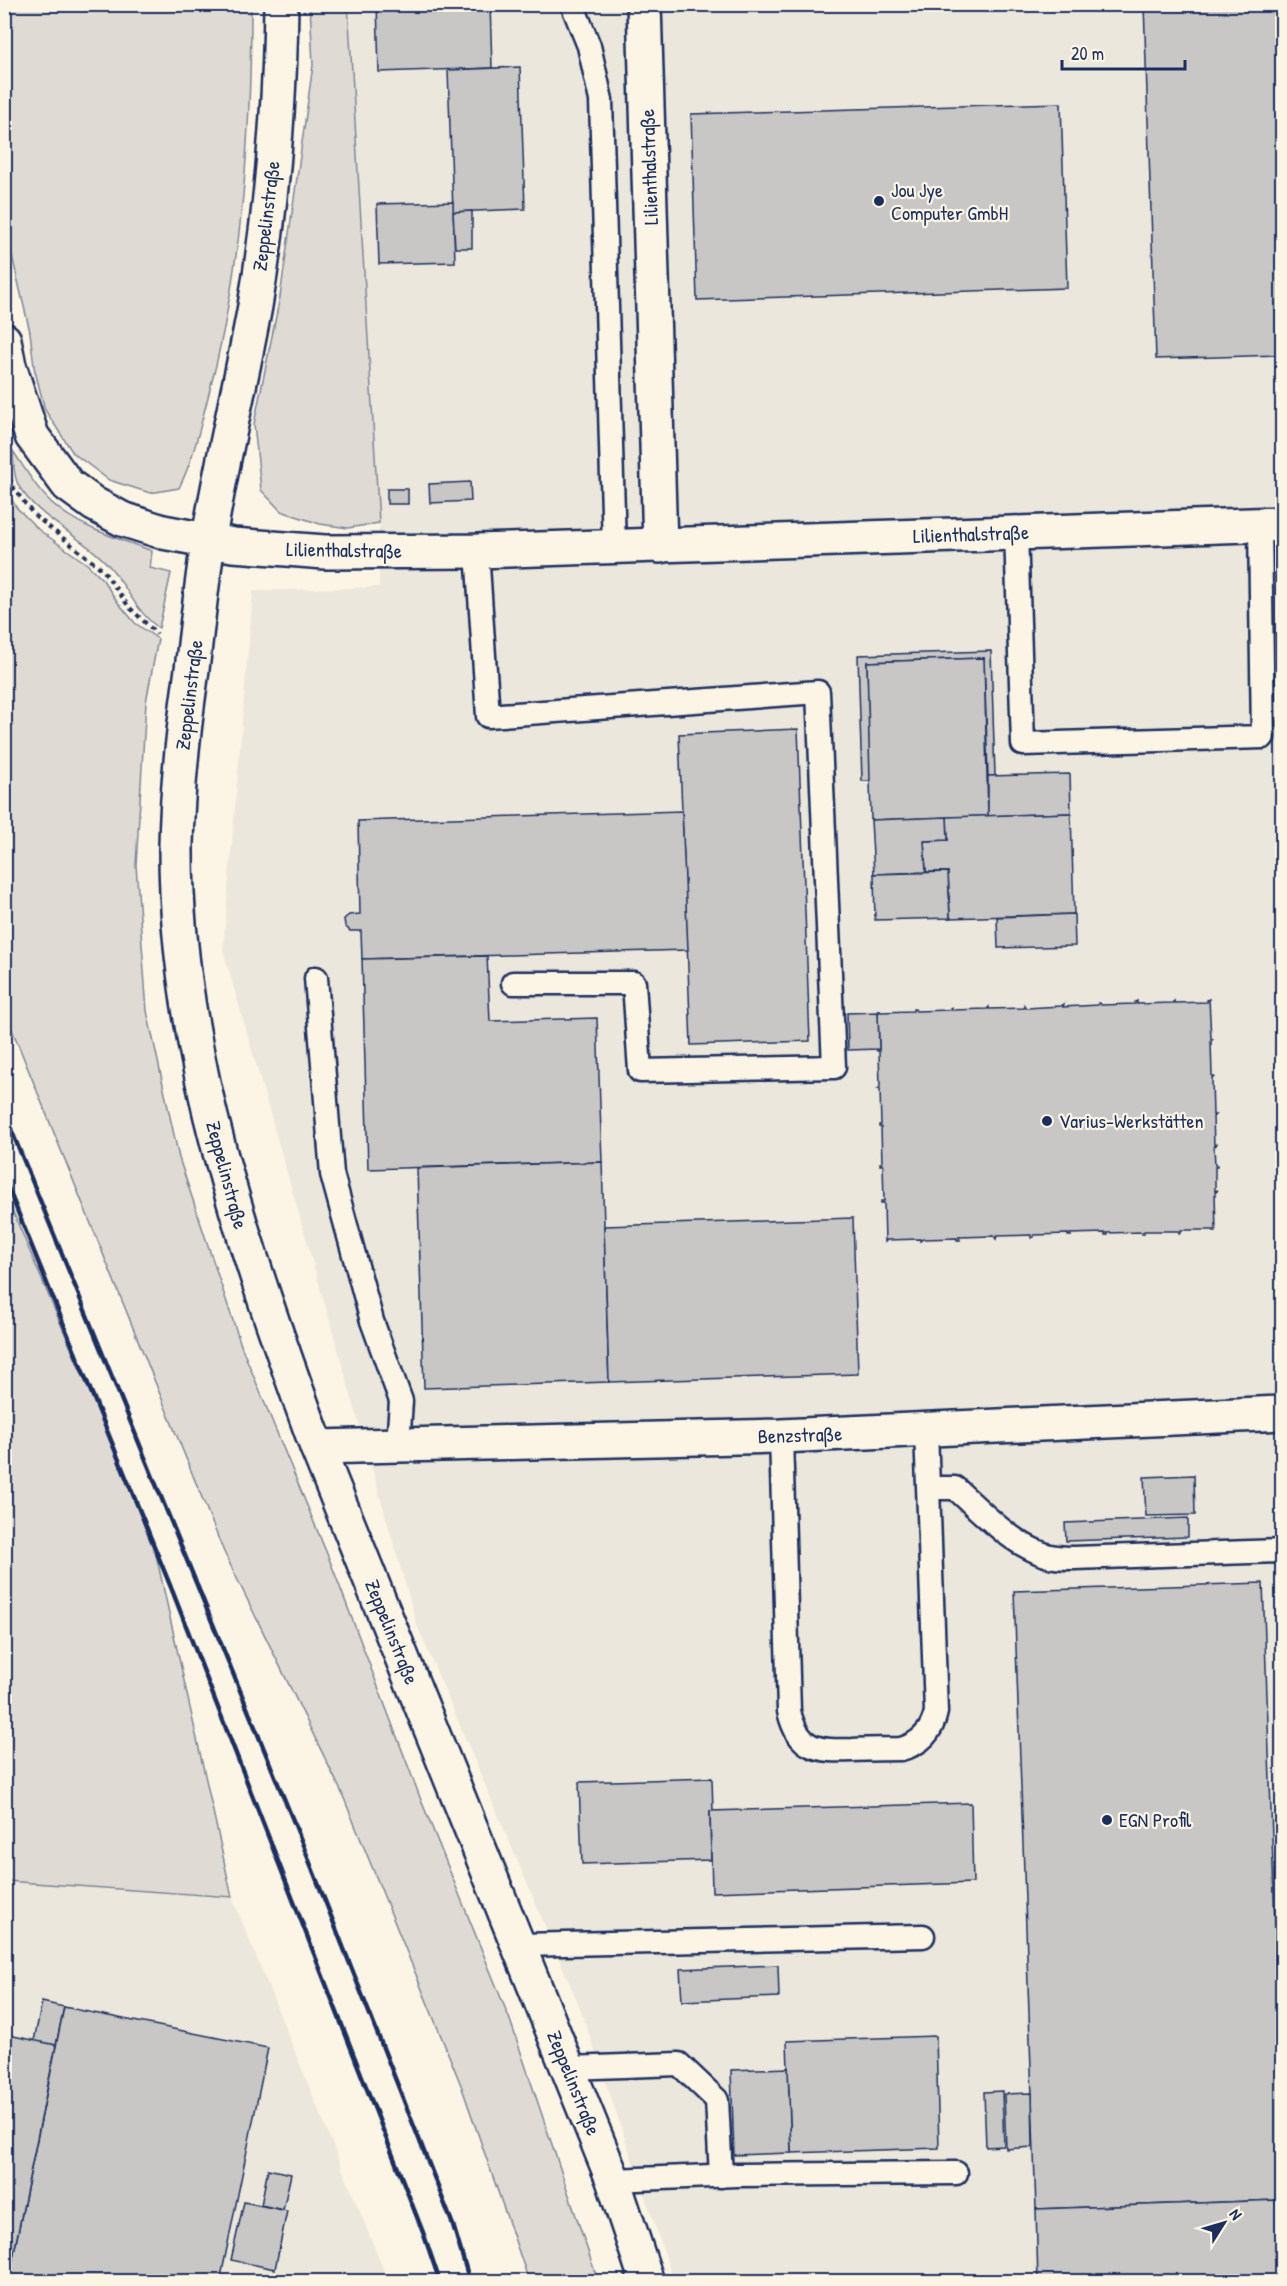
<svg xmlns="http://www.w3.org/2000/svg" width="1287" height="2286" font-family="'Patrick Hand',sans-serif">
  <rect width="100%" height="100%" fill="#fcf5e5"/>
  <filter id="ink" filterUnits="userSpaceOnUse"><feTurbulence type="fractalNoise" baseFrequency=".0167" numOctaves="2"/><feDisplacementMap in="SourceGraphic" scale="12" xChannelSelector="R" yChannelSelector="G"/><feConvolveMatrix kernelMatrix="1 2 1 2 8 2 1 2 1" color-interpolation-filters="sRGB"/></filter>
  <g filter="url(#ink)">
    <g fill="#ece7dc">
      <path d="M348 5H1282V2281H674L580 2008 417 1625 223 950 253 591 379 587V523Z"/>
      <path d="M4 1881 232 1897 388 2281H5Z"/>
    </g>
    <g fill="#dfdbd4" stroke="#7d8599" stroke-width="1.5">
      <path d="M4 5H251C251 138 242 272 207 401 199 431 193 460 179 488L150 493 109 480 73 453 45 410 34 367 30 332 5 226Z"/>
      <path d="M310 5H348L379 523 348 528 320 524 281 511 261 490 254 424 280 297 313 65Z"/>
      <path d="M13 451C25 469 36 488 52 503 79 528 118 538 152 551L150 568 171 573 159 628C137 613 127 587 110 567 85 538 45 523 22 491 13 479 14 465 13 451Z"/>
      <path d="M5 487 16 507 39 530 87 564 103 580 116 600 135 623 158 639 146 702 136 865 147 1011 179 1158 242 1348 332 1566 421 1800 510 2020 598 2281H529L461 2085 341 1791 224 1552 5 1012Z"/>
      <path d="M5 1193 153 1541 232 1897 5 1881Z"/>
    </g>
    <g fill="#c8c7c6" stroke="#1b2f5e" stroke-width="1.5">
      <path d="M377 4H490L492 68 379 72Z"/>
      <path d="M1144 4H1282V355L1156 359Z"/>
      <path d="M520 67 525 209 453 212 448 70Z"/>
      <path d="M1061 103 1067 288 697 300 691 114Z"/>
      <path d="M453 202 455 262 379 264 377 204Z"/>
      <path d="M472 211V248H455L453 212Z"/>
      <path d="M470 482 471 501 430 503 429 484Z"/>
      <rect x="387" y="489" width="21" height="15"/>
      <path d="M991 651 995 776H988L984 658 867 662 871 781H862L858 655Z"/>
      <path d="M984 658 988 816 871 820 867 662Z"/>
      <path d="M798 729 810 1041 691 1045 679 734Z"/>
      <path d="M1070 774 1071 813 988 816V776Z"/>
      <path d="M682 811 688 950 362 959 361 931H350L345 926 344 919 349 915 360 914 358 821Z"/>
      <path d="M1071 813 1074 914 950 918 948 872H926L924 841 948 840 947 817Z"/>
      <path d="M947 817 948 840 924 841 926 872 874 874 871 820Z"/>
      <path d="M948 872 950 918 875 920 874 874Z"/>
      <path d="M1074 914 1075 946 998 948 997 917Z"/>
      <path d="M487 956 490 1021 597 1018 602 1162 368 1169 362 959Z"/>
      <path d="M1209 999 1211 1039H1213L1211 1041 1212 1077H1214L1212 1079 1213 1115H1215L1213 1117 1214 1145 1217 1144 1214 1147 1215 1165H1217V1167H1215V1191L1218 1190 1215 1193 1216 1232H1214V1230H1181V1233H1179V1231H1144V1234H1142V1232L1107 1233 1108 1235H1105V1233L1070 1234 1071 1236H1068V1234L1034 1235V1237L1031 1238V1235L997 1236 996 1239 994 1236 959 1237 960 1240H957V1238L923 1239 920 1241V1239L887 1240 885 1242 884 1203H881V1201H884L883 1165H880V1163H882L881 1127H879V1125H881L880 1089H878L880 1087 879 1051H877L876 1049H879L878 1010H880V1012L913 1011V1009H915L916 1011 950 1010V1008L952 1007V1010L987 1009 989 1007V1009L1024 1008V1005L1026 1008 1061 1006 1064 1004 1063 1007 1098 1005V1003H1100L1101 1005 1135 1004V1002L1137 1001V1004L1172 1003 1174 1001V1003L1207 1002V1000Z"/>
      <path d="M878 1012 879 1049 848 1050 847 1013Z"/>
      <path d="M602 1162 609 1382 424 1388 417 1168Z"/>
      <path d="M853 1218 858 1374 609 1382 604 1226Z"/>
      <path d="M1194 1475 1195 1515 1146 1516 1144 1477Z"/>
      <path d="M1188 1518V1537L1066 1541 1065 1523Z"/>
      <path d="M1263 1583 1282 2121V2200L1036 2209 1014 1591Z"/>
      <path d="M712 1778 713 1811H710L711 1860 582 1864 579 1782Z"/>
      <path d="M971 1803 973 1883 712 1892 710 1811Z"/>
      <path d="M778 1965 779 1997 682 2001 680 1969Z"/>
      <path d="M42 2002 64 2007 56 2045 34 2041Z"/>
      <path d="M64 2007 268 2048 220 2282H8Z"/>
      <path d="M4 2034 56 2045 8 2282H4Z"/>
      <path d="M936 2036 939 2148 791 2153 787 2041Z"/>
      <path d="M788 2068 791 2153 734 2155 731 2070Z"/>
      <path d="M1002 2091 1004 2146 986 2147 984 2092Z"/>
      <path d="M1032 2093 1033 2147 1006 2149 1004 2094Z"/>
      <path d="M268 2169 291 2174 283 2210 261 2205Z"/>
      <path d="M1282 2200V2282H1038L1036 2209Z"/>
      <path d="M244 2202 287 2211 275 2269 231 2260Z"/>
    </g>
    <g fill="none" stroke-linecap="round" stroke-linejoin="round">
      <g stroke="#1b2f5e" stroke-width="27">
        <g id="service">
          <path d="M572 4 589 46 601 100 614 547"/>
          <path d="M1016 532 1023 744 1263 737 1260 524"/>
          <path d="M477 551 488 716 818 692 834 1067 640 1071 634 983H513"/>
          <path d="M316 978 332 1174 372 1321 401 1401 398 1445"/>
          <path d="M781 1436 789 1711C798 1751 819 1751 853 1750 869 1749 885 1749 901 1749 920 1744 932 1732 936 1712L926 1430"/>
          <path d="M929 1488H955C982 1512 1011 1544 1046 1555 1055 1558 1065 1558 1074 1558L1282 1551"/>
          <path d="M519 1945 923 1936"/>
          <path d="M568 2068 679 2064 717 2100 721 2176"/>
          <path d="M613 2180 736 2175 956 2173"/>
        </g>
      </g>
      <g stroke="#1b2f5e" stroke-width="38">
        <g id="minor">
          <path d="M644 4 660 546"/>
          <path d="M4 340 9 366 32 436 68 485 94 504 122 519 163 532 233 545 325 552 477 551 1282 524"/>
          <path d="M317 1447 781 1436 1282 1413"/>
        </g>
      </g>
      <g stroke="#1b2f5e" stroke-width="38">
        <path id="tertiary" d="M281 4C280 105 272 206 255 306 241 383 222 460 209 538 201 584 197 631 191 677 183 733 177 789 176 846 175 1054 247 1254 317 1447L613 2180 647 2282"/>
      </g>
      <path stroke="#1b2f5e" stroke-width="4" stroke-dasharray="4.5 4.5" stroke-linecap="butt" d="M8 469 12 486 33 514 103 570 129 607 157 634"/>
      <use href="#service" stroke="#fcf5e5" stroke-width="22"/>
      <use href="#minor" stroke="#fcf5e5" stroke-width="33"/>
      <use href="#tertiary" stroke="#fcf5e5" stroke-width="33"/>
      <g stroke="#1b2f5e" stroke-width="4.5">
        <path d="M4 1112 299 1835 453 2225 470 2282"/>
        <path d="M4 1178 172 1590 424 2235 440 2282"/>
      </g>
    </g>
  </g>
  <g fill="#1b2f5e" stroke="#fcf5e5" stroke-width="2">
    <circle cx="879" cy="201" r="6"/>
    <circle cx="1047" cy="1121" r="6"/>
    <circle cx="1107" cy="1820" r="6"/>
  </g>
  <g text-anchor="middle" stroke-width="4.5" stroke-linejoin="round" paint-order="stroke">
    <g font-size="20" fill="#1b2f5e" stroke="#fcf5e5">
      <text transform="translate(649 167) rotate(-92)" y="7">Lilienthalstraße</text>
      <text transform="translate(266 216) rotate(-83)" y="7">Zeppelinstraße</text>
      <text transform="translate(971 534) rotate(-2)" y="7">Lilienthalstraße</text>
      <text transform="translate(344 550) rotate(1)" y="7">Lilienthalstraße</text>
      <text transform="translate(189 695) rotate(-83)" y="7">Zeppelinstraße</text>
      <text transform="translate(227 1175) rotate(75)" y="7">Zeppelinstraße</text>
      <text transform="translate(800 1435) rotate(-2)" y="7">Benzstraße</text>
      <text transform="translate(392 1632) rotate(68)" y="7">Zeppelinstraße</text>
      <text transform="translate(574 2083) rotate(68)" y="7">Zeppelinstraße</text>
    </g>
    <g font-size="20" fill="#1b2f5e" stroke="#fcf5e5" text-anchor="start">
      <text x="891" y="197">Jou Jye<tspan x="891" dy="23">Computer GmbH</tspan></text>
      <text x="1059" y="1128">Varius-Werkstätten</text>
      <text x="1119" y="1827">EGN Profil</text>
    </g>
  </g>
  <rect width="1287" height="2286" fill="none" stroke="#fcf5e5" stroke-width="24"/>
  <rect x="12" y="12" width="1263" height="2262" fill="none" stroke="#1b2f5e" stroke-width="2" filter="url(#ink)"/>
  <g transform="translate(1224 2223) rotate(53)" stroke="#fcf5e5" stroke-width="4.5" paint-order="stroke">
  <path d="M0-4.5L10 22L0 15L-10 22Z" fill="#1b2f5e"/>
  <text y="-9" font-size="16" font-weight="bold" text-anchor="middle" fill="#1b2f5e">N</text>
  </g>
  <path d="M1062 60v9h123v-9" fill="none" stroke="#1b2f5e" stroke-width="3"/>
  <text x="1071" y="60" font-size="18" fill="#1b2f5e" stroke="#fcf5e5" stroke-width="4.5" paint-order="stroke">20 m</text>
</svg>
